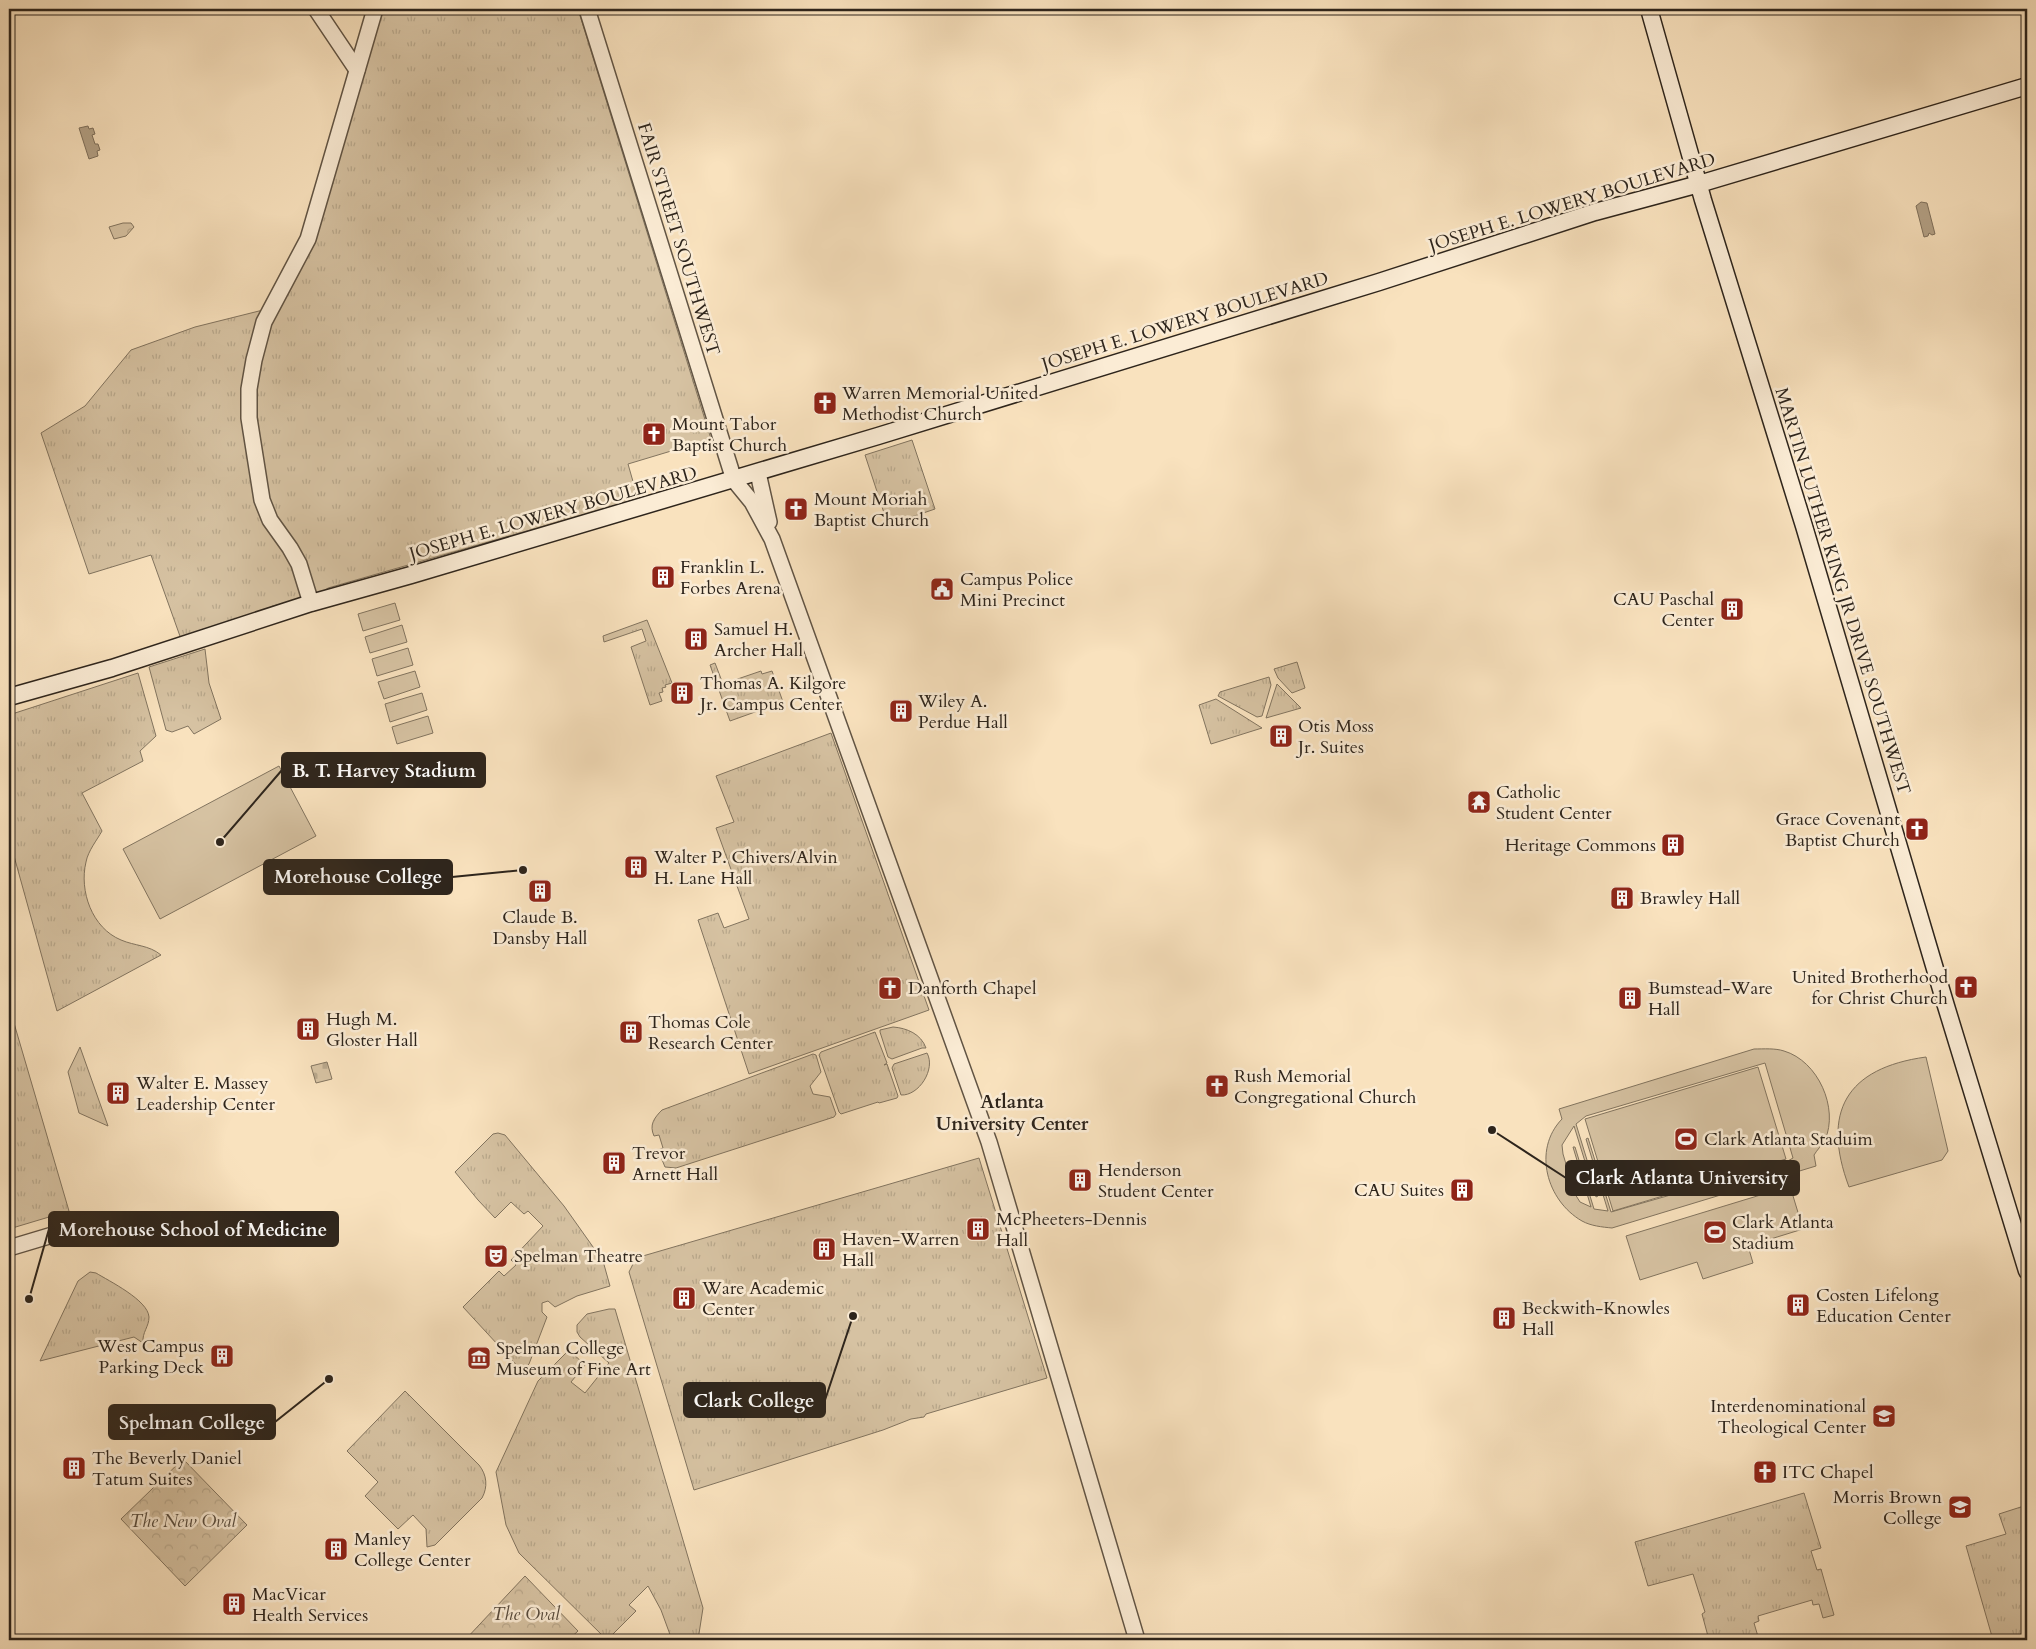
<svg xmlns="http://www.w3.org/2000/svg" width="2036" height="1649" font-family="Cardo,serif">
  <defs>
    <pattern id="grass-tufts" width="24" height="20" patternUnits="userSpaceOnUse" patternTransform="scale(1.25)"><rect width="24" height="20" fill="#d6c2a2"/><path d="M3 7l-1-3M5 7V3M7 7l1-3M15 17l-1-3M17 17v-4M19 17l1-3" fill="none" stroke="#b8a78b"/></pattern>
    <pattern id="forest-crowns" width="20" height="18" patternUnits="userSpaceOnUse" patternTransform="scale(1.25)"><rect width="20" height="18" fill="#d6c2a2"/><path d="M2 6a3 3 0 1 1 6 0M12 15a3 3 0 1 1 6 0" fill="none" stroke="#b8a78b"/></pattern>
    <pattern id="cemetery-stones" width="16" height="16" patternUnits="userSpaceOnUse" patternTransform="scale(1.25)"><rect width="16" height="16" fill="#d6c2a2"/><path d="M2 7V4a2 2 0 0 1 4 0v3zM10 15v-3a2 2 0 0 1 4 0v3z" fill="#b8a78b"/></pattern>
  </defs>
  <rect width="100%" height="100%" fill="#f9e2be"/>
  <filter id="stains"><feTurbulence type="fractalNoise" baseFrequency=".004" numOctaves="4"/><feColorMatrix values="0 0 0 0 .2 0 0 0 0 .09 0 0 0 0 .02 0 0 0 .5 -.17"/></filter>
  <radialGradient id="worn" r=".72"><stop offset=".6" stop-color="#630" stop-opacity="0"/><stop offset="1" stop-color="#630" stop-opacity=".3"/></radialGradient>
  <g fill="url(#grass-tufts)" stroke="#82745f">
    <path d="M370 9H578L711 439 628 464 638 499 328 588 296 611 181 639 151 555 89 574 41 433 85 406 131 350 195 327 267 309 291 262 312 212Z"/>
    <path d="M912 440 935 509 888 525 865 455Z"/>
    <path d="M647 620 672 683 665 685 666 687 662 688 663 692 659 693 662 701 650 705 631 647 646 641 642 629 604 642 603 636Z"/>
    <path d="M205 649 209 683 221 719 194 734 188 726 172 732 166 730 149 667Z"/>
    <path d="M1297 662 1305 688 1292 693 1278 678 1274 669Z"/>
    <path d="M715 663 723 684 761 671 762 674 772 671 783 702 730 721 710 665Z"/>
    <path d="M138 673 156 736 140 751 143 761 82 793 102 831C97 840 88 851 86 862 79 891 92 928 121 940 135 946 149 945 161 955L57 1011 9 838V715Z"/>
    <path d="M1269 677 1271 685 1262 716 1257 717 1218 696 1220 692Z"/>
    <path d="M1277 684 1301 708 1266 718Z"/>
    <path d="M1216 699 1262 728 1211 744 1199 705Z"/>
    <path d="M831 733 929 1010 749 1074 698 920 718 913 724 928 749 919 716 828 734 822 716 776Z"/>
    <path d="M9 1006 69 1211 9 1229Z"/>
    <path d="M893 1027C907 1028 921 1034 926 1048H922L892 1059 888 1057 880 1032V1030Z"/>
    <path d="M875 1032 887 1063 884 1065 887 1064 898 1096 897 1098 879 1103 878 1102 841 1114 839 1112 819 1055 821 1052Z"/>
    <path d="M80 1047 108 1126 79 1113 68 1072Z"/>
    <path d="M927 1053C936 1069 919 1096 901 1095L892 1068 894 1064Z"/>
    <path d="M813 1054 816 1055 821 1072 810 1086 813 1094 830 1097 836 1114 834 1117 676 1168 665 1167 658 1150 663 1148 659 1135 654 1136C649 1125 654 1118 662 1110Z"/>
    <path d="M498 1133 505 1135 564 1206 603 1261 610 1286 577 1296 555 1307 548 1301 542 1303V1312L547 1317 529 1364 522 1371 463 1307 499 1271 504 1276 516 1265 511 1260 543 1226 528 1211 524 1214 511 1202 495 1218 478 1200 455 1172 493 1134Z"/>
    <path d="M979 1158 1047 1378 926 1414 924 1417 911 1419 883 1430 694 1490 629 1272 636 1258Z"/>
    <path d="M90 1272 96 1273C109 1281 148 1300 149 1317 149 1327 142 1332 143 1343L134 1337 40 1361 78 1281Z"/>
    <path d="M609 1309H615L703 1608 698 1640H672L661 1610 648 1586 629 1605 636 1611 607 1640 519 1553 506 1525 496 1472 538 1381 569 1350 585 1365 571 1382 585 1393 609 1363 580 1337 577 1332V1325L587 1314Z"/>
    <path d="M405 1391 479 1465C487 1475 488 1487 482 1498L435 1545 427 1547 426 1529 413 1515 398 1529 365 1496 378 1482 347 1451Z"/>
    <path d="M1804 1493 1821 1548 1811 1551 1817 1570 1821 1569 1834 1615 1823 1618 1819 1604 1813 1605 1812 1600 1758 1616 1759 1621 1754 1623 1759 1640H1709L1702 1614 1705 1612 1693 1574 1648 1586 1635 1542Z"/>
    <path d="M2027 1505V1640H1993L1966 1546 2006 1534 1999 1514Z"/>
  </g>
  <g fill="url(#forest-crowns)" stroke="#82745f">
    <path d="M123 223H131L134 227 126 236 114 239 109 227Z"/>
    <path d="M183 1459 247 1525 185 1586 121 1519Z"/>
    <path d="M525 1576 578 1631 568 1640H465Z"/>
  </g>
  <path fill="url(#cemetery-stones)" stroke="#82745f" d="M327 1062 332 1079 316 1083 311 1066Z"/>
  <g fill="#d6c2a2" stroke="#82745f" fill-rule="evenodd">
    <path d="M395 603 400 620 363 631 358 614Z"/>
    <path d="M402 625 407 642 370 653 365 637Z"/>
    <path d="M408 648 413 665 377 676 372 659Z"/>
    <path d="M415 671 420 687 384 699 378 682Z"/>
    <path d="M422 693 427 710 390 722 385 704Z"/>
    <path d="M428 716 433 733 397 744 392 727Z"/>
    <path d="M279 766 316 836 160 919 123 849Z"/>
    <path d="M1754 1049C1764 1049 1775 1048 1784 1051 1818 1061 1839 1108 1825 1140 1822 1145 1817 1150 1814 1155L1816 1166 1612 1228C1602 1227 1591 1226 1582 1221 1547 1201 1532 1150 1562 1119L1559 1109ZM1765 1063 1793 1158 1786 1162 1611 1212 1588 1138 1586 1139 1608 1211 1594 1209 1575 1147H1573L1591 1207 1580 1202 1575 1194 1563 1154 1562 1145 1574 1126 1596 1197 1598 1196 1576 1124 1586 1116Z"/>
    <path d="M1926 1057 1948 1151 1942 1160 1849 1187C1821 1112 1846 1068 1926 1057Z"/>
    <path d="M1758 1067 1786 1159 1613 1211 1585 1119Z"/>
    <path d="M1790 1186 1803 1229 1748 1246 1753 1263 1703 1279 1697 1262 1640 1280 1626 1236Z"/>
  </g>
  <g fill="#b4a287" stroke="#7e705c">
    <path d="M88 126 89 129 93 128 95 134 92 135 95 144H98L100 150 97 151 98 156 89 159 79 128Z"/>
    <path d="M1921 202 1927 203 1935 234 1932 235 1929 233 1928 236 1924 237 1916 206Z"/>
  </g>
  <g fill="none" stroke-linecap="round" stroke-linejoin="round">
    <g stroke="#615444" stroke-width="18">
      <g id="tertiary">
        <path d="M316 9 357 70"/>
        <path d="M587 9 734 480 752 502 772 539 989 1142 1137 1640"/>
        <path d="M758 473 769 522"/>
        <path d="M311 603 299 564 290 548 270 520 262 500 249 418V389L254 360 264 322 308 239 375 9"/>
        <path d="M9 1248 89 1224"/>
      </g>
    </g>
    <g stroke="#2e251c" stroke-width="19">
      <g id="secondary">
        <path d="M1649 9 1703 200 1804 526 1946 1006 2027 1271"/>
        <path d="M9 697 112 668 311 603 411 575 878 436 1379 282 1595 212 1699 184 2027 86"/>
      </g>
    </g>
    <use href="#tertiary" stroke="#fbecd5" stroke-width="15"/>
    <use href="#secondary" stroke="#fbecd5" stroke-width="16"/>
  </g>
  <defs>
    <g id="church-square" transform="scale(1.25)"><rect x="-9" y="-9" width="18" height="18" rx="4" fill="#8f2418" stroke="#fbecd5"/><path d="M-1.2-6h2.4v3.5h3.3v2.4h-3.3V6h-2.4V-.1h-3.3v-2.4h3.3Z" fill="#fff"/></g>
    <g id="building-square" transform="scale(1.25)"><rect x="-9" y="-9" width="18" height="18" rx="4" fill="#8f2418" stroke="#fbecd5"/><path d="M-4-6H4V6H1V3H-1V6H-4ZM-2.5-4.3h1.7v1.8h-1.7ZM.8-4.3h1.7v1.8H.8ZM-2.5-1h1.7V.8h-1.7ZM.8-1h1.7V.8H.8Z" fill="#fff"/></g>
    <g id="civic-square" transform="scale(1.25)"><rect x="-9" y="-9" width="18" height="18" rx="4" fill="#8f2418" stroke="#fbecd5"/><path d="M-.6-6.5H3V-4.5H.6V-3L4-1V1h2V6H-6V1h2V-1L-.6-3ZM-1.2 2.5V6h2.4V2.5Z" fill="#fff"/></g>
    <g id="temple-square" transform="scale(1.25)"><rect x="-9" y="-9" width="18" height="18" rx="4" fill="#8f2418" stroke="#fbecd5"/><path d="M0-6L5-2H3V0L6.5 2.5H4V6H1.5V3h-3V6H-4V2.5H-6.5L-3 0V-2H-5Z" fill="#fff"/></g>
    <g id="stadium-square" transform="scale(1.25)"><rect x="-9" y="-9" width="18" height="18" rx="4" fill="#8f2418" stroke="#fbecd5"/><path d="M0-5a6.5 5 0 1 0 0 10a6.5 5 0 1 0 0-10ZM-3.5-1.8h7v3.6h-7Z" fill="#fff"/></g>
    <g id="theatre-square" transform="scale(1.25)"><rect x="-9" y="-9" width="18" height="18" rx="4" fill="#8f2418" stroke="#fbecd5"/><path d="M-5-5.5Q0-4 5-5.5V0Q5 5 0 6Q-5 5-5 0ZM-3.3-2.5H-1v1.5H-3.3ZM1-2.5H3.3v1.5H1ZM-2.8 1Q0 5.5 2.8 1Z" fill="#fff"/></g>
    <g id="museum-square" transform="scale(1.25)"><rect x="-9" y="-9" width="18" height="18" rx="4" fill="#8f2418" stroke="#fbecd5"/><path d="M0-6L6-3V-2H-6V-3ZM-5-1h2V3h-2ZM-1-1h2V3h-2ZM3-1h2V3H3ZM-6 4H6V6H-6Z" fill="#fff"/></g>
    <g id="university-square" transform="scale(1.25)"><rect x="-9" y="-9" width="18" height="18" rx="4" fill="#8f2418" stroke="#fbecd5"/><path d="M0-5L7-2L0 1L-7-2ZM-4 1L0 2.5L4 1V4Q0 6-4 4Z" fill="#fff"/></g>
  </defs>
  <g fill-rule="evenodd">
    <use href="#church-square" x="825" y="403"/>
    <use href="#church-square" x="654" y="434"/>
    <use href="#church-square" x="796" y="509"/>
    <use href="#building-square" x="663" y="577"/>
    <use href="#civic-square" x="942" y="589"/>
    <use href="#building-square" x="1732" y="609"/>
    <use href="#building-square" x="696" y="639"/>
    <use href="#building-square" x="682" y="693"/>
    <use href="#building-square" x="901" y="711"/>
    <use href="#building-square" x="1281" y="736"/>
    <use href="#temple-square" x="1479" y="802"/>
    <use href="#church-square" x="1917" y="829"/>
    <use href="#building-square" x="1673" y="845"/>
    <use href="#building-square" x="636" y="867"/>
    <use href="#building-square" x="540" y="891"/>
    <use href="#building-square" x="1622" y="898"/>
    <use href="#church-square" x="1966" y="987"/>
    <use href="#church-square" x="890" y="988"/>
    <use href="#building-square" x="1630" y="998"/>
    <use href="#building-square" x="308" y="1029"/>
    <use href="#building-square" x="631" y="1032"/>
    <use href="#church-square" x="1217" y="1086"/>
    <use href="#building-square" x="118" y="1093"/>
    <use href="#stadium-square" x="1686" y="1139"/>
    <use href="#building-square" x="614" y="1163"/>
    <use href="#building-square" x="1080" y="1180"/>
    <use href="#building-square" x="1462" y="1190"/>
    <use href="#building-square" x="978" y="1229"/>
    <use href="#stadium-square" x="1715" y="1232"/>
    <use href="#building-square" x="824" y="1249"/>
    <use href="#theatre-square" x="496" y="1256"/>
    <use href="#building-square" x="684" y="1298"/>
    <use href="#building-square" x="1798" y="1305"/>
    <use href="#building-square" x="1504" y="1318"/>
    <use href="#building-square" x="222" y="1356"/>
    <use href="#museum-square" x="479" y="1358"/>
    <use href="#university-square" x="1884" y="1416"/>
    <use href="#building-square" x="74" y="1468"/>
    <use href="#church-square" x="1765" y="1472"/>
    <use href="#university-square" x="1960" y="1507"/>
    <use href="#building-square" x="336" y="1549"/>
    <use href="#building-square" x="234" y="1604"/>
  </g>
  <g text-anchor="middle" stroke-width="5" stroke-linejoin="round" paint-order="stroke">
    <g font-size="18" fill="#2e251c" stroke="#fbecd5">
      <text transform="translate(1572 202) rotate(-17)" y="6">JOSEPH E. LOWERY BOULEVARD</text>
      <text transform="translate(679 239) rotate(73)" y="6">FAIR STREET SOUTHWEST</text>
      <text transform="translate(1185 321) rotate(-17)" y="6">JOSEPH E. LOWERY BOULEVARD</text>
      <text transform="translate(553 513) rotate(-16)" y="6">JOSEPH E. LOWERY BOULEVARD</text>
      <text transform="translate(1843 591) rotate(73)" y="6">MARTIN LUTHER KING JR DRIVE SOUTHWEST</text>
    </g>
    <g font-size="18" fill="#2e251c" stroke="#fbecd5" text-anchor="start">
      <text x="842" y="399">Warren Memorial United<tspan x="842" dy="21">Methodist Church</tspan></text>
      <text x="672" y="430">Mount Tabor<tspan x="672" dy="21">Baptist Church</tspan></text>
      <text x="814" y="505">Mount Moriah<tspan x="814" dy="21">Baptist Church</tspan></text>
      <text x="680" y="573">Franklin L.<tspan x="680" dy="21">Forbes Arena</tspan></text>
      <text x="960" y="585">Campus Police<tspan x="960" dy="21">Mini Precinct</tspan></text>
      <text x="1714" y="605" text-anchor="end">CAU Paschal<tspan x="1714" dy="21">Center</tspan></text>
      <text x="714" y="635">Samuel H.<tspan x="714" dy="21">Archer Hall</tspan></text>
      <text x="700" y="689">Thomas A. Kilgore<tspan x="700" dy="21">Jr. Campus Center</tspan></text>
      <text x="918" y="707">Wiley A.<tspan x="918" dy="21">Perdue Hall</tspan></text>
      <text x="1298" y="732">Otis Moss<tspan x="1298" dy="21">Jr. Suites</tspan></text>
      <text x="1496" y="798">Catholic<tspan x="1496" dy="21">Student Center</tspan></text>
      <text x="1900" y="825" text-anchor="end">Grace Covenant<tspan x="1900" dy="21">Baptist Church</tspan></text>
      <text x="1656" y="851" text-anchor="end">Heritage Commons</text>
      <text x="654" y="863">Walter P. Chivers/Alvin<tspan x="654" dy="21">H. Lane Hall</tspan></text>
      <text x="1640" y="904">Brawley Hall</text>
      <text x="540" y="923" text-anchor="middle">Claude B.<tspan x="540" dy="21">Dansby Hall</tspan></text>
      <text x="1948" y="983" text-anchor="end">United Brotherhood<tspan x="1948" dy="21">for Christ Church</tspan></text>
      <text x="908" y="994">Danforth Chapel</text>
      <text x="1648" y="994">Bumstead-Ware<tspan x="1648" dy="21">Hall</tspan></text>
      <text x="326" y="1025">Hugh M.<tspan x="326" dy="21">Gloster Hall</tspan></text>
      <text x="648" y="1028">Thomas Cole<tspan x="648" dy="21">Research Center</tspan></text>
      <text x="1234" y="1082">Rush Memorial<tspan x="1234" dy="21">Congregational Church</tspan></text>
      <text x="136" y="1089">Walter E. Massey<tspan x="136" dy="21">Leadership Center</tspan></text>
      <text x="1704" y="1145">Clark Atlanta Staduim</text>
      <text x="632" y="1159">Trevor<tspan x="632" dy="21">Arnett Hall</tspan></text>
      <text x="1098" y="1176">Henderson<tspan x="1098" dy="21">Student Center</tspan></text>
      <text x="1444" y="1196" text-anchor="end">CAU Suites</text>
      <text x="996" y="1225">McPheeters-Dennis<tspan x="996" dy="21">Hall</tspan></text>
      <text x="1732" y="1228">Clark Atlanta<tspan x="1732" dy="21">Stadium</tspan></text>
      <text x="842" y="1245">Haven-Warren<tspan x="842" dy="21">Hall</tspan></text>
      <text x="514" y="1262">Spelman Theatre</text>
      <text x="702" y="1294">Ware Academic<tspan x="702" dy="21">Center</tspan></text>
      <text x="1816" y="1301">Costen Lifelong<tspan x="1816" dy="21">Education Center</tspan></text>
      <text x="1522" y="1314">Beckwith-Knowles<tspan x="1522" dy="21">Hall</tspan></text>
      <text x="204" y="1352" text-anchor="end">West Campus<tspan x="204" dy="21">Parking Deck</tspan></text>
      <text x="496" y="1354">Spelman College<tspan x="496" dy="21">Museum of Fine Art</tspan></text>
      <text x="1866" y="1412" text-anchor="end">Interdenominational<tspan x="1866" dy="21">Theological Center</tspan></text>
      <text x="92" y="1464">The Beverly Daniel<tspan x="92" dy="21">Tatum Suites</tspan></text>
      <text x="1782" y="1478">ITC Chapel</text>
      <text x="1942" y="1503" text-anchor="end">Morris Brown<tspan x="1942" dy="21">College</tspan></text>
      <text x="354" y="1545">Manley<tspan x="354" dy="21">College Center</tspan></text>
      <text x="252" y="1600">MacVicar<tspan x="252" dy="21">Health Services</tspan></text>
    </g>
    <g font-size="18" font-style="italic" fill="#584c3e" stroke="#fbecd5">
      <text x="183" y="1527">The New Oval</text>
      <text x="526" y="1620">The Oval</text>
    </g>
    <g font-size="19" font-weight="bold" fill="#2e251c" stroke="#fbecd5">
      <text x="1012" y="1108">Atlanta<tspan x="1012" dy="22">University Center</tspan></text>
    </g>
  </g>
  <path fill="none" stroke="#2e251c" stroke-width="2" d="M220 842L282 770M523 870L452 877M1492 1130L1566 1178M29 1299L49 1229M853 1316L825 1400M329 1379L275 1422"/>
  <g fill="#2e251c" stroke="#fbecd5" stroke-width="2">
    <circle cx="220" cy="842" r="5"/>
    <circle cx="523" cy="870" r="5"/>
    <circle cx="1492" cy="1130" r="5"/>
    <circle cx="29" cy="1299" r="5"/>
    <circle cx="853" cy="1316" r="5"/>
    <circle cx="329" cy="1379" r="5"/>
  </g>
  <g fill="#2e251c" stroke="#2e251c" stroke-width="2">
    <rect x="282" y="753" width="203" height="34" rx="5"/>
    <rect x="264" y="860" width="188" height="34" rx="5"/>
    <rect x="1566" y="1161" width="233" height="34" rx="5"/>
    <rect x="49" y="1212" width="289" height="34" rx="5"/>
    <rect x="684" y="1383" width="141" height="34" rx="5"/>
    <rect x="109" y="1405" width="166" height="34" rx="5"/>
  </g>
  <g font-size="19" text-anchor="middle" font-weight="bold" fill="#fff">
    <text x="384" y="777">B. T. Harvey Stadium</text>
    <text x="358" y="883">Morehouse College</text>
    <text x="1682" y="1184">Clark Atlanta University</text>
    <text x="193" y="1236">Morehouse School of Medicine</text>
    <text x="754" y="1407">Clark College</text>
    <text x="192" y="1429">Spelman College</text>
  </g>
  <rect width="2036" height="1649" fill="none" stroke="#f9e2be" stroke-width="30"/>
  <rect x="10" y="10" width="2016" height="1629" fill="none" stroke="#2e251c" stroke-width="2.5"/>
  <rect x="15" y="15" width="2006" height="1619" fill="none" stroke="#2e251c"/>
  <rect width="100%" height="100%" filter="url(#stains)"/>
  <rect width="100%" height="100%" fill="url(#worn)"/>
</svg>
